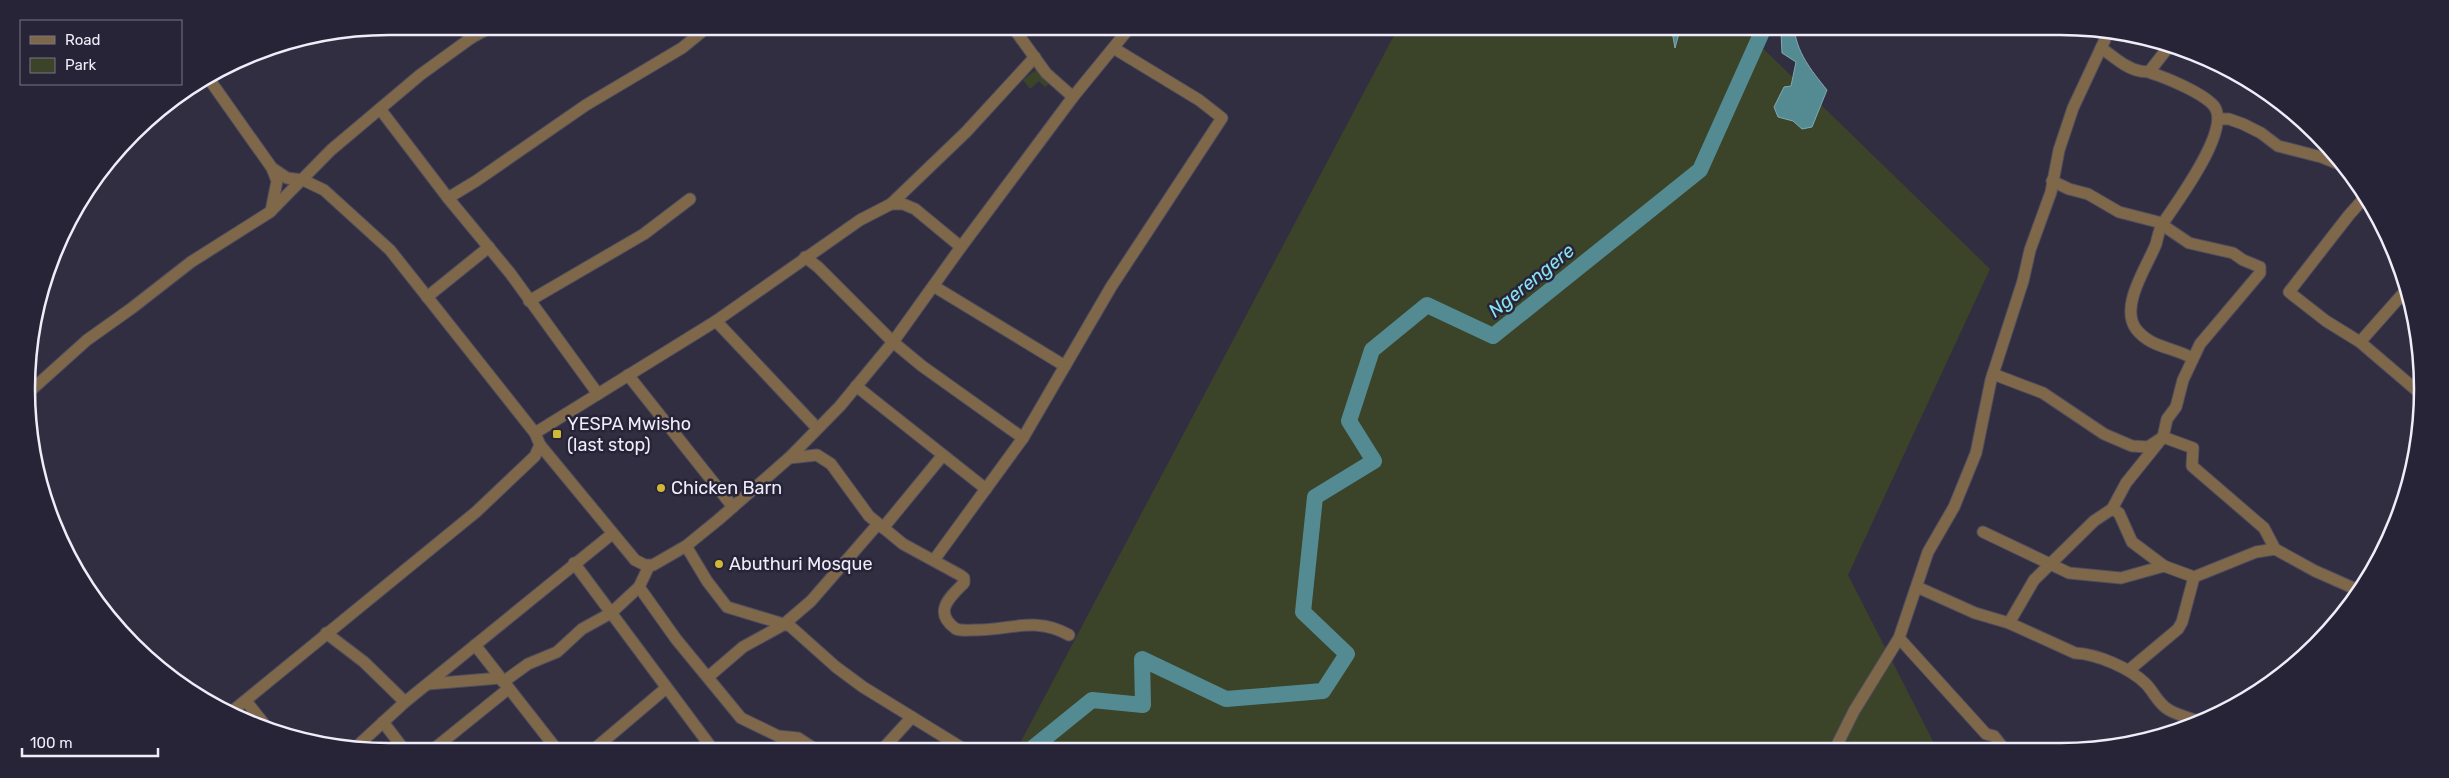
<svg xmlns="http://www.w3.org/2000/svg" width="2449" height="778" font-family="Rubik,sans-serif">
  <rect width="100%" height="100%" fill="#322e41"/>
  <g fill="#3b4429">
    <path d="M1399 26H1740L1990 269 1848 575 1937 749 1016 751Z"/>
    <path d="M1038 68 1050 83 1045 87 1039 81 1030 89 1023 80Z"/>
  </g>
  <g fill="#548b93" stroke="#82a8b2">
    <path d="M1671 26H1681L1675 48Z"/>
    <path d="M1777 26H1794C1796 52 1811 70 1827 90L1812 127 1802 129 1793 121 1778 117 1774 107 1784 87 1791 86 1796 62 1782 53 1781 32Z"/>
  </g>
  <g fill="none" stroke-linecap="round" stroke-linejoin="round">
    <path stroke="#548b93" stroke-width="16" d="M1029 751 1092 700 1143 705 1142 659 1226 699 1323 691 1347 654 1303 612 1315 497 1374 461 1349 421 1372 350 1427 305 1493 336 1700 170 1762 32 1761 26"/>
    <g stroke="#504d5f" stroke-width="13">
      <g id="minor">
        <path d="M462 26 471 38"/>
        <path d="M1012 26 1046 73 1073 97"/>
        <path d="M2101 48C2113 56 2125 68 2140 71 2143 72 2147 71 2151 73 2167 78 2203 93 2214 106 2232 129 2177 202 2163 223 2159 229 2158 237 2156 244 2148 265 2119 306 2136 329 2151 348 2173 347 2192 358"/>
        <path d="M2149 72 2170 45"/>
        <path d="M209 79 272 168 287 178 303 180 324 190 390 250 535 433 540 445 535 456 476 512 230 713"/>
        <path d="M380 109 448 198 510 273 598 394"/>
        <path d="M2219 119H2229L2243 124 2261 133 2278 146 2321 157 2344 166"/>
        <path d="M2366 196 2349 215 2289 292 2326 321 2360 342 2422 395"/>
        <path d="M448 198 476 181 586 105 682 48 709 26"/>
        <path d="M891 204 966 132 1035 57"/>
        <path d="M271 211 277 181 272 168"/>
        <path d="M805 257 818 267 893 342 922 366 1023 438"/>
        <path d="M935 287 1065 366"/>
        <path d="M427 297 489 247"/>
        <path d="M529 301 644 234 690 199"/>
        <path d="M716 321 817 428"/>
        <path d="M2360 342 2407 289"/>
        <path d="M1993 374 2043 393 2104 434 2132 446 2148 447 2163 437 2193 448 2192 466 2264 528 2275 549"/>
        <path d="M628 375 733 507"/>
        <path d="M856 386 986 489"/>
        <path d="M28 393 87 340 132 308 191 262 270 212 331 150 420 75 471 38 493 26"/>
        <path d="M535 433 716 321 860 220 891 204H903L915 209 961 247"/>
        <path d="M540 445 635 560 645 565H653L686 546 718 520 789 458 840 406 893 342 961 247 1073 97 1131 26"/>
        <path d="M789 458 817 455 831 464 869 516 903 544 960 575 964 578V583C950 597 932 612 956 629 962 631 969 630 975 630 1011 630 1036 616 1069 635"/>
        <path d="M2112 509 2119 513 2132 542 2164 566"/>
        <path d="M883 528 943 455"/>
        <path d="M1983 532 2069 573 2121 578 2164 566 2194 577 2256 552 2275 549 2315 571 2358 590"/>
        <path d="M686 546 707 581 727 607 790 626 836 667 863 687 967 751"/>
        <path d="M934 560 1023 438 1111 287 1222 118 1199 100 1115 49"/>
        <path d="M574 563 714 751"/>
        <path d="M639 587 676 639 741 718 778 736 798 738 818 751"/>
        <path d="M1917 587 1975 613 2009 623 2075 653C2097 654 2130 668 2146 684 2154 692 2158 704 2169 710 2178 715 2189 718 2198 721"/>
        <path d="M2009 623 2034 580 2094 521 2112 509 2126 483 2163 437 2167 419 2176 407 2183 380 2200 344 2260 273V267L2243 260 2233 253 2189 243 2158 222 2119 212 2088 194 2069 189 2052 181"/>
        <path d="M326 633 364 662 405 702"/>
        <path d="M1899 638 1986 734 1994 736 2004 749"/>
        <path d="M475 645 558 751"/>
        <path d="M2129 670 2178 629 2182 622 2194 577"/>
        <path d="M708 677 743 647 783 625 811 601 878 524"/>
        <path d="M503 682 528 664 557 652 582 629 611 613 639 587 649 566"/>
        <path d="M428 684 500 678"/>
        <path d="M246 701 269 730"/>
        <path d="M383 722 406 752"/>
        <path d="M355 748 405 702 612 534"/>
        <path d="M1835 749 1854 711 1899 638 1928 552 1954 507 1976 453 1991 380 2023 281 2030 250 2051 192 2059 150 2073 108 2109 31"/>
        <path d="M592 751 665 689"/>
        <path d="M881 751 912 717"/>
        <path d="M430 752 508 689"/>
      </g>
    </g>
    <use href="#minor" stroke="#7e6849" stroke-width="11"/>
  </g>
  <g fill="#d1b736" stroke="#282437" stroke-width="2">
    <rect x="552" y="429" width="10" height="10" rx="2.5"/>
    <circle cx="661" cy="488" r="5"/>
    <circle cx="719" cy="564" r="5"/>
  </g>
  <g text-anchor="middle" stroke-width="5" stroke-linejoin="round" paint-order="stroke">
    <g font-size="18" fill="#efedfa" stroke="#282437" text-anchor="start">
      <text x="567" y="430">YESPA Mwisho<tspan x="567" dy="21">(last stop)</tspan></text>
      <text x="671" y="494">Chicken Barn</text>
      <text x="729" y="570">Abuthuri Mosque</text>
    </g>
    <g font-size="19" font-style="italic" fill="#89e4f2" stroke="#282437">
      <text transform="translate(1531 280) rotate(-39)" y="7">Ngerengere</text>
    </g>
  </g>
  <path d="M0 0H2449V778H0ZM389 35H2060A354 354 0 0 1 2414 389V389A354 354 0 0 1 2060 743H389A354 354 0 0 1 35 389V389A354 354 0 0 1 389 35Z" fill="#282437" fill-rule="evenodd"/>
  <path fill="none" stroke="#efedfa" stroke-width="2.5" d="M389 35H2060A354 354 0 0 1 2414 389V389A354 354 0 0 1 2060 743H389A354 354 0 0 1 35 389V389A354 354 0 0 1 389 35Z"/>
  <rect x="20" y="20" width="162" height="65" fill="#282437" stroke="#787485"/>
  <rect x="30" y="36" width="25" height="8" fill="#7e6849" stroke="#787485"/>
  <text x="65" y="45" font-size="15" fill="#efedfa">Road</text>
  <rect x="30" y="58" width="25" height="15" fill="#3b4429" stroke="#787485"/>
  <text x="65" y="70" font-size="15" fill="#efedfa">Park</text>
  <path d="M22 748v8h136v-8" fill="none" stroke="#efedfa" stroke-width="2.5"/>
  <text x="30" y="748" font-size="15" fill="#efedfa" stroke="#282437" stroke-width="4" paint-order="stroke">100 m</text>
</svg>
